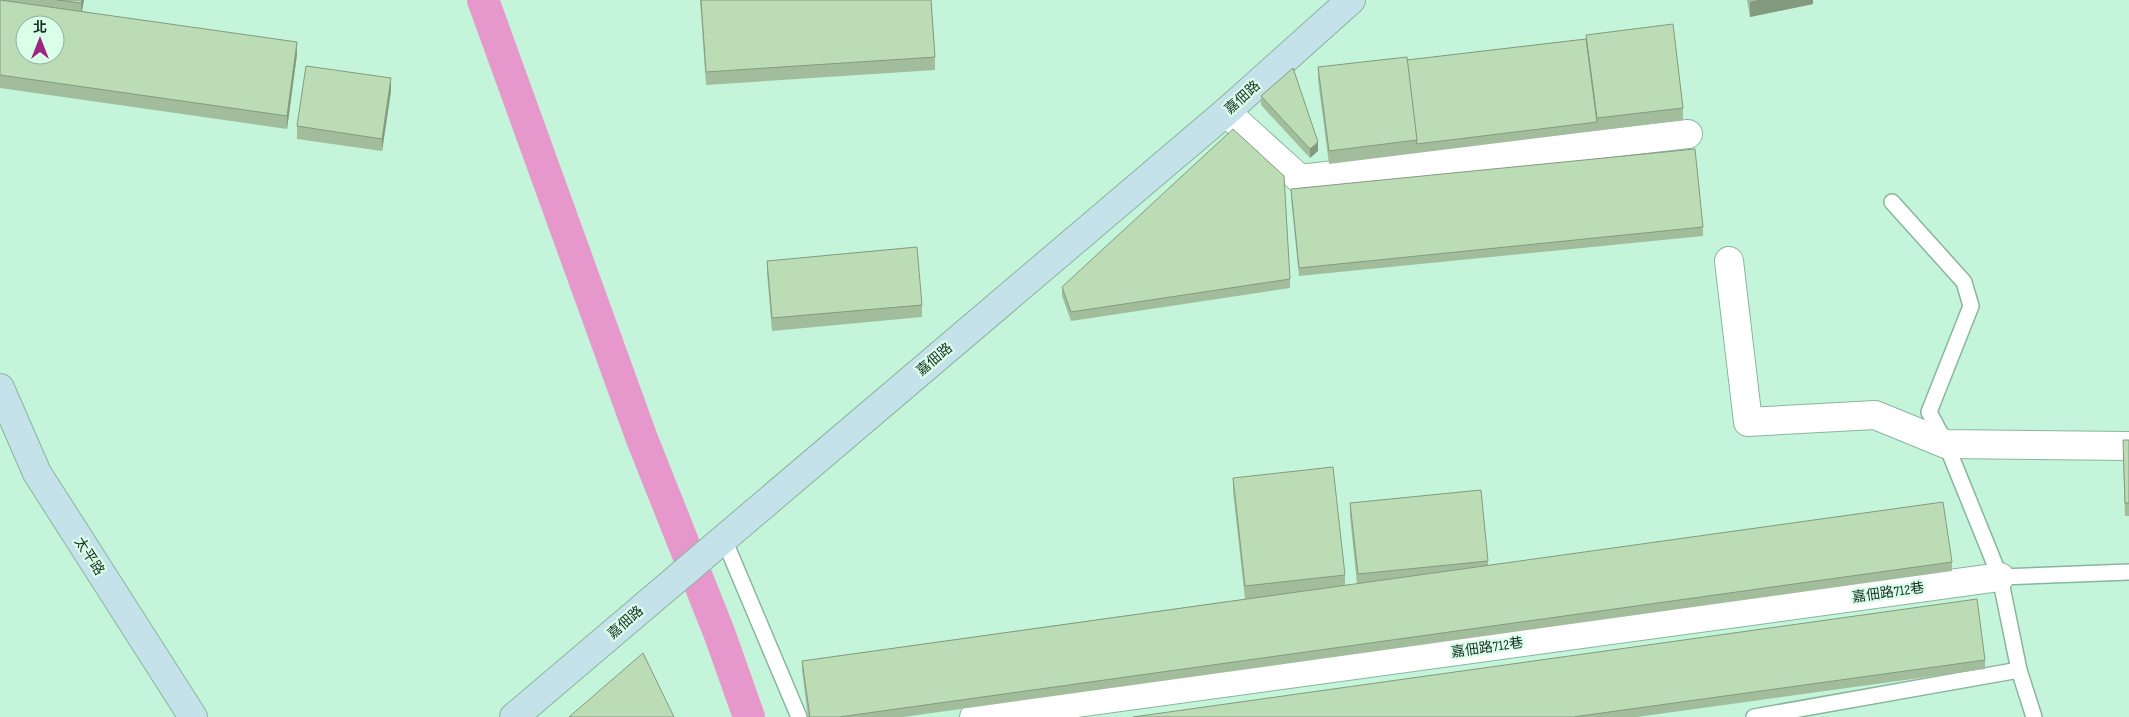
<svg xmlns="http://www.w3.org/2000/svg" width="2129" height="717" font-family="'Sofia Sans Condensed','Noto Sans TC',sans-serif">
  <rect width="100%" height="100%" fill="#c4f4d9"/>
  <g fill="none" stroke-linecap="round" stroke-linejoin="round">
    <path stroke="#e697cc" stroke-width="32" d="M483 0 642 439 720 635 749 717"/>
    <g stroke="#88b69c" stroke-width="18">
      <g id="lane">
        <path d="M1892 202 1964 282 1971 306 1929 412 1946 444 2000 577 2019 670 2034 717"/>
        <path d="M723 537 799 717"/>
        <path d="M2000 577 2129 572"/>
        <path d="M1754 717 2019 670"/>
      </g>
    </g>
    <g stroke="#88b69c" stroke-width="30">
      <g id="street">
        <path d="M1226 112 1300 179 1688 134"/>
        <path d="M1729 261 1748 422 1875 415 1946 444 2129 446"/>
        <path d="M974 717 2000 577"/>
      </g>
    </g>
    <g stroke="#88b69c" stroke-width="30">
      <g id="secondary">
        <path d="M0 388 37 473 193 717"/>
        <path d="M514 717 1226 112 1351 0"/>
      </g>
    </g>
    <use href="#lane" stroke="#fff" stroke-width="15"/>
    <use href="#street" stroke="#fff" stroke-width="28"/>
    <use href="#secondary" stroke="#c5e2eb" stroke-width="28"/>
  </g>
  <g fill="#a2bd9c">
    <path d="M0 0H84L82 11 297 54 287 129 0 88Z"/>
    <path d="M700 0H931L935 57V70L706 85Z"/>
    <path d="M1747 0H1813V4L1750 17Z"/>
    <path d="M1586 35 1683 108V120L1329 164 1318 80V67L1407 60 1586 39Z"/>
    <path d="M391 91 382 151 297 139V126Z"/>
    <path d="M1261 96 1318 151 1310 158 1261 105Z"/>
    <path d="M1291 189 1703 227V236L1299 276 1291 198Z"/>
    <path d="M767 261 922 305V317L772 331 767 273Z"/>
    <path d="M1290 279V288L1071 321 1062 296V287Z"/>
    <path d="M2129 440V516H2125L2123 453Z"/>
    <path d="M1233 478 1345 575V585L1357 584 1350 516V503L1488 561V565L1952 562V571L903 717H808L802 670V661L1245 599 1233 491Z"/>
    <path d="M1985 660V669L1637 717H1133Z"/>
  </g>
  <g fill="#849a7f">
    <path d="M82 0H84L81 16V3Z"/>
    <path d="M1758 0H1813V4L1750 17V2Z"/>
    <path d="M297 42V54L287 129V116Z"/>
    <path d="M391 78V91L382 151V139Z"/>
    <path d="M1318 142V151L1310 158V149Z"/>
  </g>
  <g fill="#bcdcb5" stroke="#849a7f" fill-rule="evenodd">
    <path d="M0 0 297 42 287 116 0 75ZM25 25H55V55H25Z"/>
    <path d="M57 0H82L81 3Z"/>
    <path d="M701 0H931L935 57 706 72Z"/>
    <path d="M1673 24 1683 108 1597 118 1586 35Z"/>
    <path d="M1586 39 1597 122 1417 144 1407 60Z"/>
    <path d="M1407 57 1417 140 1329 151 1318 67Z"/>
    <path d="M306 66 391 78 382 139 297 126Z"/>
    <path d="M1293 68 1318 142 1310 149 1261 96Z"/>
    <path d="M1233 129 1284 176 1290 279 1071 312 1062 287Z"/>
    <path d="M1695 149 1703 227 1299 268 1291 189Z"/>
    <path d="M917 247 922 305 772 318 767 261Z"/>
    <path d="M2123 440H2129V503H2125Z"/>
    <path d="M1333 467 1345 575 1245 586 1233 478Z"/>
    <path d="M1481 490 1488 561 1358 574 1350 503Z"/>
    <path d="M1943 502 1952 562 839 717H810L802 661Z"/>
    <path d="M1977 599 1985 660 1573 717H1133Z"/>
    <path d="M643 653 674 717H569Z"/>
  </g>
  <g text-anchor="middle" stroke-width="4.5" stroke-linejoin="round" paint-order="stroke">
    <g font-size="14" fill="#1c2f25" stroke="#d9ffe9">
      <text transform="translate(1242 97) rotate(-42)" y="5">嘉佃路</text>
      <text transform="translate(934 359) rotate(-40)" y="5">嘉佃路</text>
      <text transform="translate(90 556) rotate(57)" y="5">太平路</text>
      <text transform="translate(1888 592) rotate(-8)" y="5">嘉佃路712巷</text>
      <text transform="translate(625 622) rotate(-41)" y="5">嘉佃路</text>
      <text transform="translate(1487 647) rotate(-8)" y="5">嘉佃路712巷</text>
    </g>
  </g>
  <g transform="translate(40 40)"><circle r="24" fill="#d9ffe9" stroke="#8dac9b"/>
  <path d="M0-4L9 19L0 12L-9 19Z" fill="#9c257f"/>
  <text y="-8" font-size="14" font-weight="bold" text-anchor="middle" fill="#1c2f25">北</text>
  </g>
</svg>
